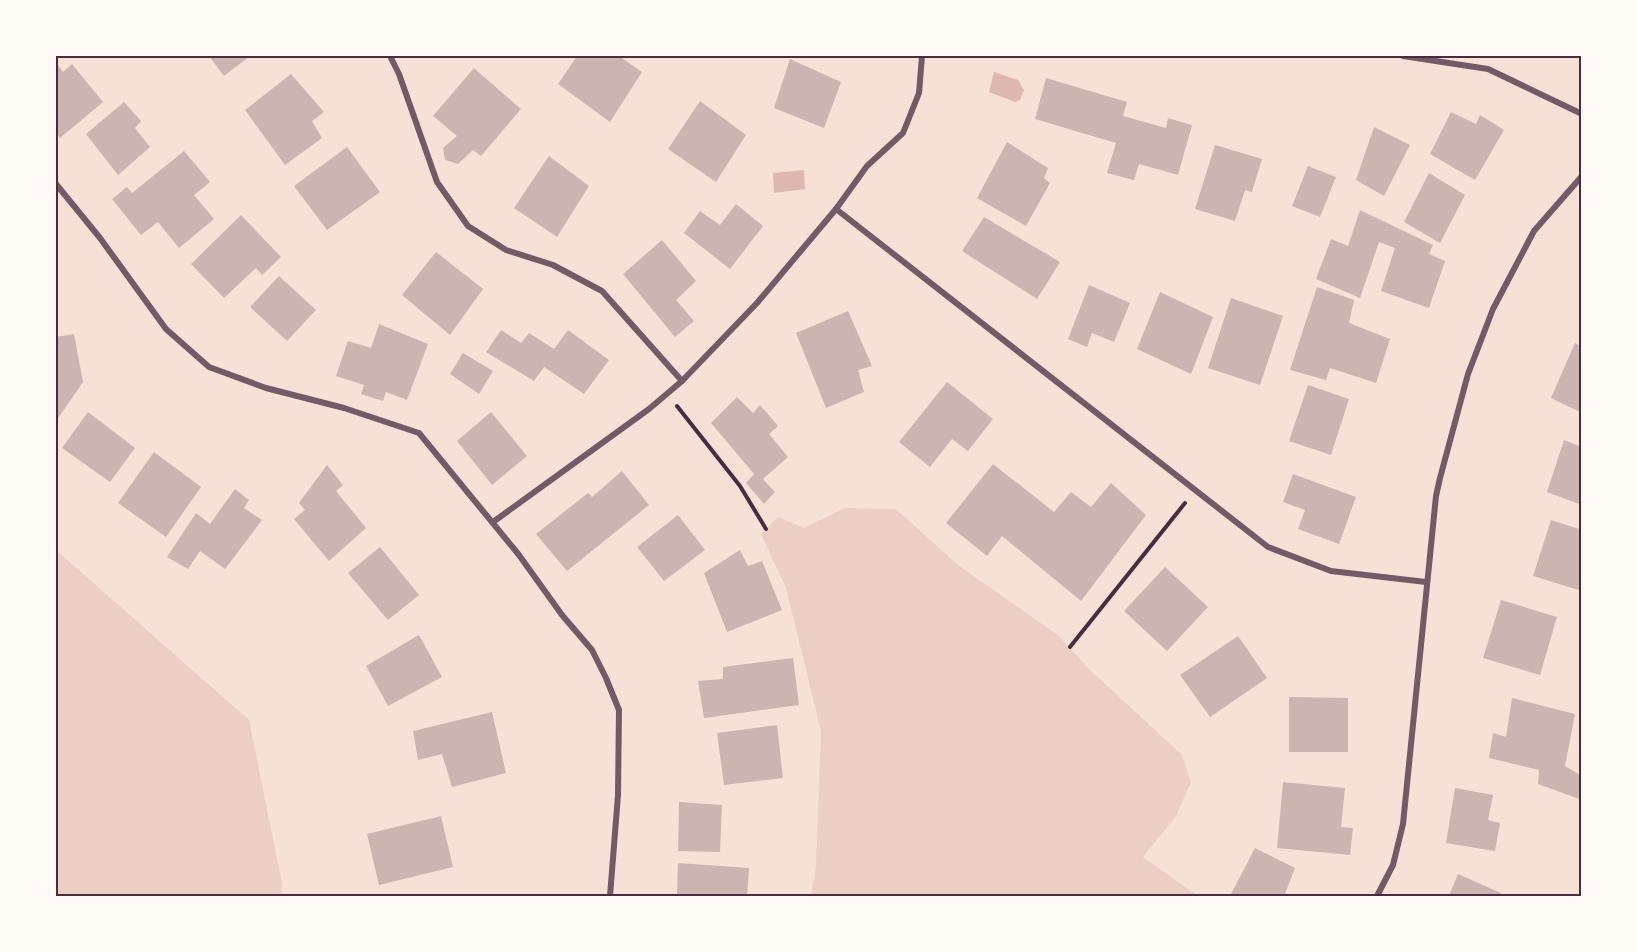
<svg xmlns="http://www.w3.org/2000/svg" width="1637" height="952" font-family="'Roboto Serif',serif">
  <rect width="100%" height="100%" fill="#f7e1d7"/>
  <g fill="#ebcfc5">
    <path d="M845 508 896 509 958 565 1059 636 1090 670 1182 755 1191 782 1176 816 1143 857 1198 896H811L816 867 821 731 786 588 761 534 778 517 804 528Z"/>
    <path d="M56 550 249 720 282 884 281 896H56Z"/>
  </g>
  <g fill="#dcb8b0">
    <path d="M994 72 1018 80 1024 90 1020 100 1015 102 989 92Z"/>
    <path d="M804 170 805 189 774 193 773 173Z"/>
  </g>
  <g fill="#ccb4b1">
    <path d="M209 56H250L224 76Z"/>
    <path d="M577 56H619L642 72 610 122 558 84Z"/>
    <path d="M790 59 841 82 824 128 774 108Z"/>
    <path d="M56 62 63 72 72 64 103 102 60 138 56 132Z"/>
    <path d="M474 68 521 109 481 156 473 150 458 164 445 160 443 148 457 136 433 116Z"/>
    <path d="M291 74 324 112 312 121 322 138 285 165 245 110Z"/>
    <path d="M1046 78 1127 102 1123 116 1166 128 1168 118 1192 125 1178 175 1139 164 1134 180 1107 173 1116 143 1035 119Z"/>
    <path d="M700 101 746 135 716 182 668 149Z"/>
    <path d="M124 102 141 121 135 128 150 147 118 175 86 134Z"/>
    <path d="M1451 112 1476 124 1480 115 1504 130 1475 180 1430 154Z"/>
    <path d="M1374 127 1410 145 1384 196 1356 180Z"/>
    <path d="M1007 142 1048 168 1044 178 1050 183 1026 226 977 198Z"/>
    <path d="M1215 145 1262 159 1252 192 1245 190 1235 221 1195 209Z"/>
    <path d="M347 147 380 192 327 230 294 186Z"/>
    <path d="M184 151 210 182 194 195 214 219 179 248 158 222 141 235 112 199 127 187 132 193Z"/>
    <path d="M549 156 589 186 557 237 514 208Z"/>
    <path d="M1308 166 1336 177 1320 217 1292 206Z"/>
    <path d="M1429 173 1465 195 1440 243 1404 222Z"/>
    <path d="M736 204 763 226 730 269 684 233 700 211 720 225Z"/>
    <path d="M1360 210 1433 245 1429 254 1445 261 1429 308 1381 291 1395 248 1379 242 1360 298 1316 279 1331 239 1348 246Z"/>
    <path d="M241 215 281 257 262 275 256 268 224 298 191 264Z"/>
    <path d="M984 217 1060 262 1037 299 962 251Z"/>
    <path d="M662 240 696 281 676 300 694 321 675 337 623 274Z"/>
    <path d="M436 252 483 289 450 335 402 295Z"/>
    <path d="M279 276 316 310 287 341 250 307Z"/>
    <path d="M1089 285 1130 303 1114 342 1092 333 1087 347 1068 339Z"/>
    <path d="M1317 287 1354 300 1349 323 1390 339 1376 383 1330 368 1326 380 1290 370Z"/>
    <path d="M1160 292 1213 317 1191 374 1137 349Z"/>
    <path d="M1231 298 1283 316 1260 385 1208 368Z"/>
    <path d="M848 311 872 366 858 370 864 392 826 408 796 333Z"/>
    <path d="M379 324 428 344 407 400 386 392 383 401 361 394 364 385 336 376 348 341 371 348Z"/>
    <path d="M501 330 521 343 529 333 554 349 568 330 609 360 584 394 544 367 534 381 486 352Z"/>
    <path d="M74 334 83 382 56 421V337Z"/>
    <path d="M1575 343 1582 347V413L1551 398Z"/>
    <path d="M463 353 493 371 479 394 450 374Z"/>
    <path d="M947 382 993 419 968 451 952 439 930 467 899 442Z"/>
    <path d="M1308 385 1349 399 1331 455 1289 441Z"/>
    <path d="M737 397 753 413 760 405 778 426 769 434 788 457 763 479 775 492 764 504 746 483 754 474 711 423Z"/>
    <path d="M88 412 135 448 110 482 62 448Z"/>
    <path d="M491 412 527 456 492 485 457 441Z"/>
    <path d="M1564 440 1582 447V505L1547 492Z"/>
    <path d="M154 452 201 487 166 537 118 503Z"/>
    <path d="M993 464 1054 512 1071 492 1091 507 1111 483 1146 515 1081 601 1002 536 987 556 946 523Z"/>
    <path d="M327 465 343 485 336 491 366 528 329 561 294 519 305 510 299 503Z"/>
    <path d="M622 471 649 505 567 571 536 534 588 493 592 497Z"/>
    <path d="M1293 474 1356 497 1339 544 1298 529 1305 510 1283 502Z"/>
    <path d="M235 489 249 500 244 508 262 520 225 569 200 551 188 569 167 557 196 513 210 524Z"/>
    <path d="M678 515 705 550 664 581 637 547Z"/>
    <path d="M1551 520 1582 530V591L1533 576Z"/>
    <path d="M380 547 419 595 388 620 348 573Z"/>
    <path d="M740 550 748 566 762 561 782 610 727 632 704 573Z"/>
    <path d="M1165 567 1208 607 1167 651 1124 611Z"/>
    <path d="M1501 600 1557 617 1540 675 1483 658Z"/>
    <path d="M419 635 442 677 388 706 366 666Z"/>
    <path d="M1238 636 1267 678 1210 717 1180 675Z"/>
    <path d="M793 658 799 705 704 718 698 681 723 679V667Z"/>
    <path d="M1289 697 1348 698V752H1289Z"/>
    <path d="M1512 698 1575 714 1565 766 1582 776V800L1538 784 1539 770 1489 758 1493 733 1506 737Z"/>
    <path d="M492 712 506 773 452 787 442 754 418 760 413 731Z"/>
    <path d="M777 725 783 778 724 785 717 733Z"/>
    <path d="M1283 782 1345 788 1341 827 1353 828 1350 855 1277 848Z"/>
    <path d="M1455 788 1493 795 1488 820 1500 823 1495 851 1446 843Z"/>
    <path d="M679 802 722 805 720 852 678 851Z"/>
    <path d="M441 816 453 867 379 885 367 834Z"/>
    <path d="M1255 848 1295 868 1285 894 1289 896H1230Z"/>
    <path d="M678 863 749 868 747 896H677Z"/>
    <path d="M1458 874 1501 893 1500 896H1449Z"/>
  </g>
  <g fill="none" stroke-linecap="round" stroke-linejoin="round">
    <g stroke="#4a2c40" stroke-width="4">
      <path d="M677 406 740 486 766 529"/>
      <path d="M1070 647 1185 503"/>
    </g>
    <g stroke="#755966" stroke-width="6">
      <path d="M390 56 399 74 437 182 468 226 506 250 553 265 602 291 682 381"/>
      <path d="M1403 56 1488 69 1582 114"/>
      <path d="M56 184 100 238 166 329 209 367 266 388 344 408 419 433 519 555 562 615 592 650 606 678 619 710 618 795 610 896"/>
      <path d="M836 209 1268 547 1331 571 1426 582"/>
      <path d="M493 522 649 409 682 381 757 303 836 209 867 166 903 133 919 93 922 56"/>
      <path d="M1377 896 1393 865 1403 824 1436 496 1440 478 1468 374 1493 309 1534 231 1582 176"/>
    </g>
  </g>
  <rect width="1637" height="952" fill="none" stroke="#fffaf5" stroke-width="114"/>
  <rect x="57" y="57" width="1523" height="838" fill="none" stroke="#4a2c40" stroke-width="2"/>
</svg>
